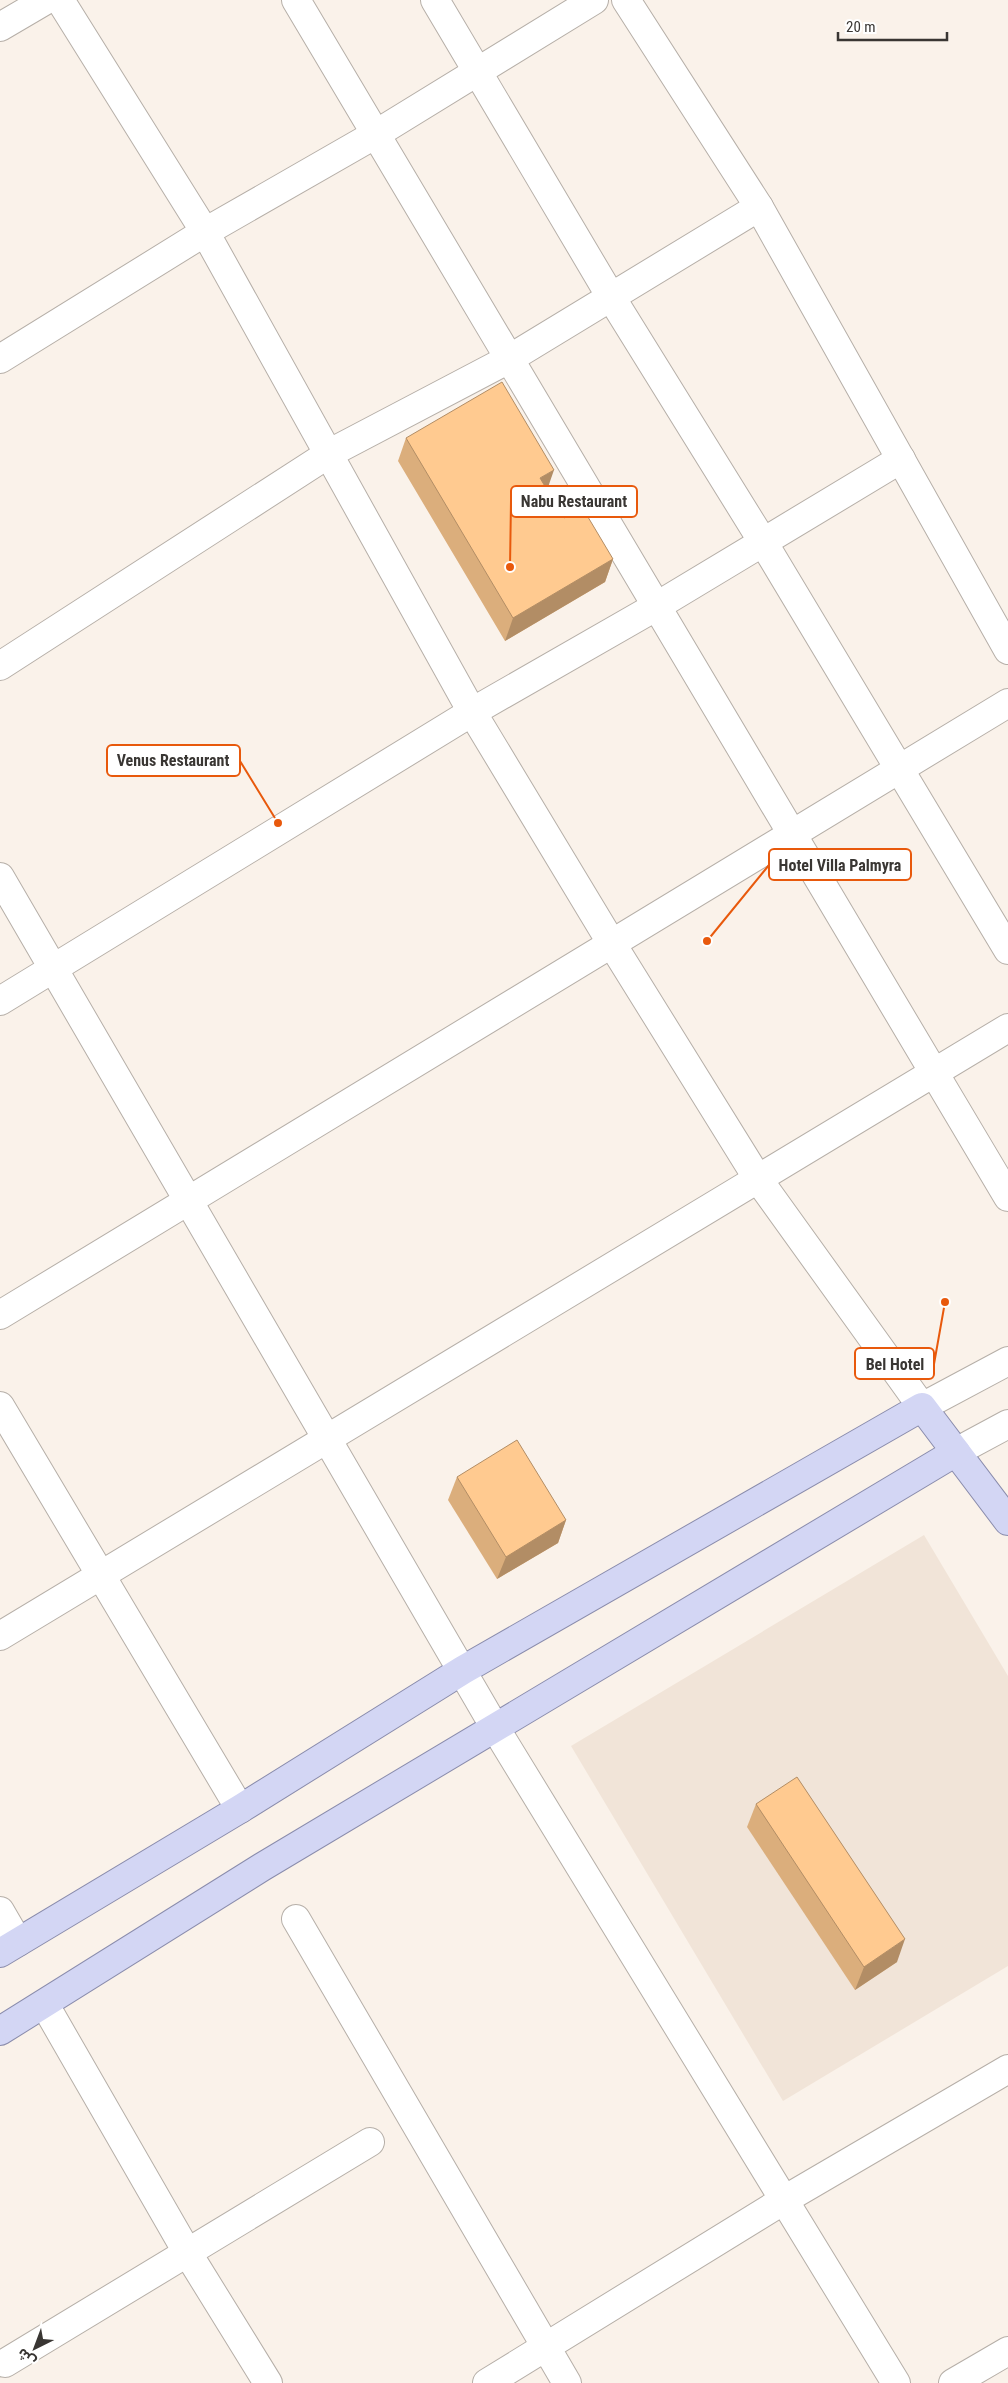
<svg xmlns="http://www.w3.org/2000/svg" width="1008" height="2383" font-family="'Roboto Condensed','Noto Sans Arabic',sans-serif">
  <rect width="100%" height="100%" fill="#faf2ea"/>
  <path fill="#f1e4d8" d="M924 1535 1008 1676V1966L783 2101 571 1746Z"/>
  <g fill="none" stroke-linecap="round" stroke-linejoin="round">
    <g stroke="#b6afa8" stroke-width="30">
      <g id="minor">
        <path d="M60 0 205 232 472 712 612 944 758 1179 922 1407 1008 1361"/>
        <path d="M296 0 1008 1197"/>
        <path d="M435 0 611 297 763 542 1008 950"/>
        <path d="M626 0 759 207 1008 650"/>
        <path d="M0 27 46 0"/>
        <path d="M0 359 205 232 376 134 594 0"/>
        <path d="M0 666 330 453 509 359 759 207"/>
        <path d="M0 877 494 1726 896 2383"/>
        <path d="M0 1001 472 712 657 606 901 459"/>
        <path d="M0 1315 1008 703"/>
        <path d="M0 1406 240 1809"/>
        <path d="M956 1452 1008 1424"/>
        <path d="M0 1636 1008 1028"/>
        <path d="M0 1911 18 1942"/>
        <path d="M296 1919 567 2383"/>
        <path d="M45 2005 187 2252 268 2383"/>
        <path d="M5 2363 370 2142"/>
        <path d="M487 2383 784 2200 1008 2069"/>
        <path d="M953 2383 1008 2351"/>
      </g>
    </g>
    <g stroke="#8a8cac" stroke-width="30">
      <g id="major">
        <path d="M0 1953 240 1809 463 1670 922 1407 1008 1521"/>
        <path d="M0 2031 262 1867 956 1452"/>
      </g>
    </g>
    <use href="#minor" stroke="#fff" stroke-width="28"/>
    <use href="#major" stroke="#d3d6f4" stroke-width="28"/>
  </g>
  <g fill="#dbae7c">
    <path d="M406 438 547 490 564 518 613 559 605 582 505 641 398 461Z"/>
    <path d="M457 1477 566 1520 558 1543 497 1579 448 1500Z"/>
    <path d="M756 1804 897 1962 855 1990 747 1827Z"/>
  </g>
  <g fill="#b28d65">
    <path d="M554 470 546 493 540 478Z"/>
    <path d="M613 559 605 582 505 641 513 618Z"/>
    <path d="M566 1520 558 1543 497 1579 506 1557Z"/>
    <path d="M905 1939 897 1962 855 1990 864 1967Z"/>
  </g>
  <g fill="#ffca90" stroke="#b28d65">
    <path d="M502 382 554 470 540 478 564 518 582 507 613 559 513 618 406 438Z"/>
    <path d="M517 1440 566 1520 506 1557 457 1477Z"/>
    <path d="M797 1777 905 1939 864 1967 756 1804Z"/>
  </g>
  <path fill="none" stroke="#e8590c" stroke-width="2" d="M510 567L511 501M278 823L240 761M707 941L769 865M945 1302L934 1364"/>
  <g fill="#e8590c" stroke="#fff" stroke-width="2">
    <circle cx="510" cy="567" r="5"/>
    <circle cx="278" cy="823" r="5"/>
    <circle cx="707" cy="941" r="5"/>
    <circle cx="945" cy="1302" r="5"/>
  </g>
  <g fill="#fff" stroke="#e8590c" stroke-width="2">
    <rect x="511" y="486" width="126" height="31" rx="5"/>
    <rect x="107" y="745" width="133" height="31" rx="5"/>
    <rect x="769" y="849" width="142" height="31" rx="5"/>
    <rect x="855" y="1348" width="79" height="31" rx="5"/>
  </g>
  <g font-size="16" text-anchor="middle" font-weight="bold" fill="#393633">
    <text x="574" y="507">Nabu Restaurant</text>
    <text x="173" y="766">Venus Restaurant</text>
    <text x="840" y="871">Hotel Villa Palmyra</text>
    <text x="895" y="1370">Bel Hotel</text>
  </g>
  <g transform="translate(35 2348) rotate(222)" stroke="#ffffff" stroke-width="4" paint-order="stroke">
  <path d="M0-4L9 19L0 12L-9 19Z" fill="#393633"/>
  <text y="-8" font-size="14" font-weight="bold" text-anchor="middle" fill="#393633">ش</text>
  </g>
  <path d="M838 32v8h109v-8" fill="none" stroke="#393633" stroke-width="2.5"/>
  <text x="846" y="32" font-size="15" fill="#393633" stroke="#ffffff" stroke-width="4" paint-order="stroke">20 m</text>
</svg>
